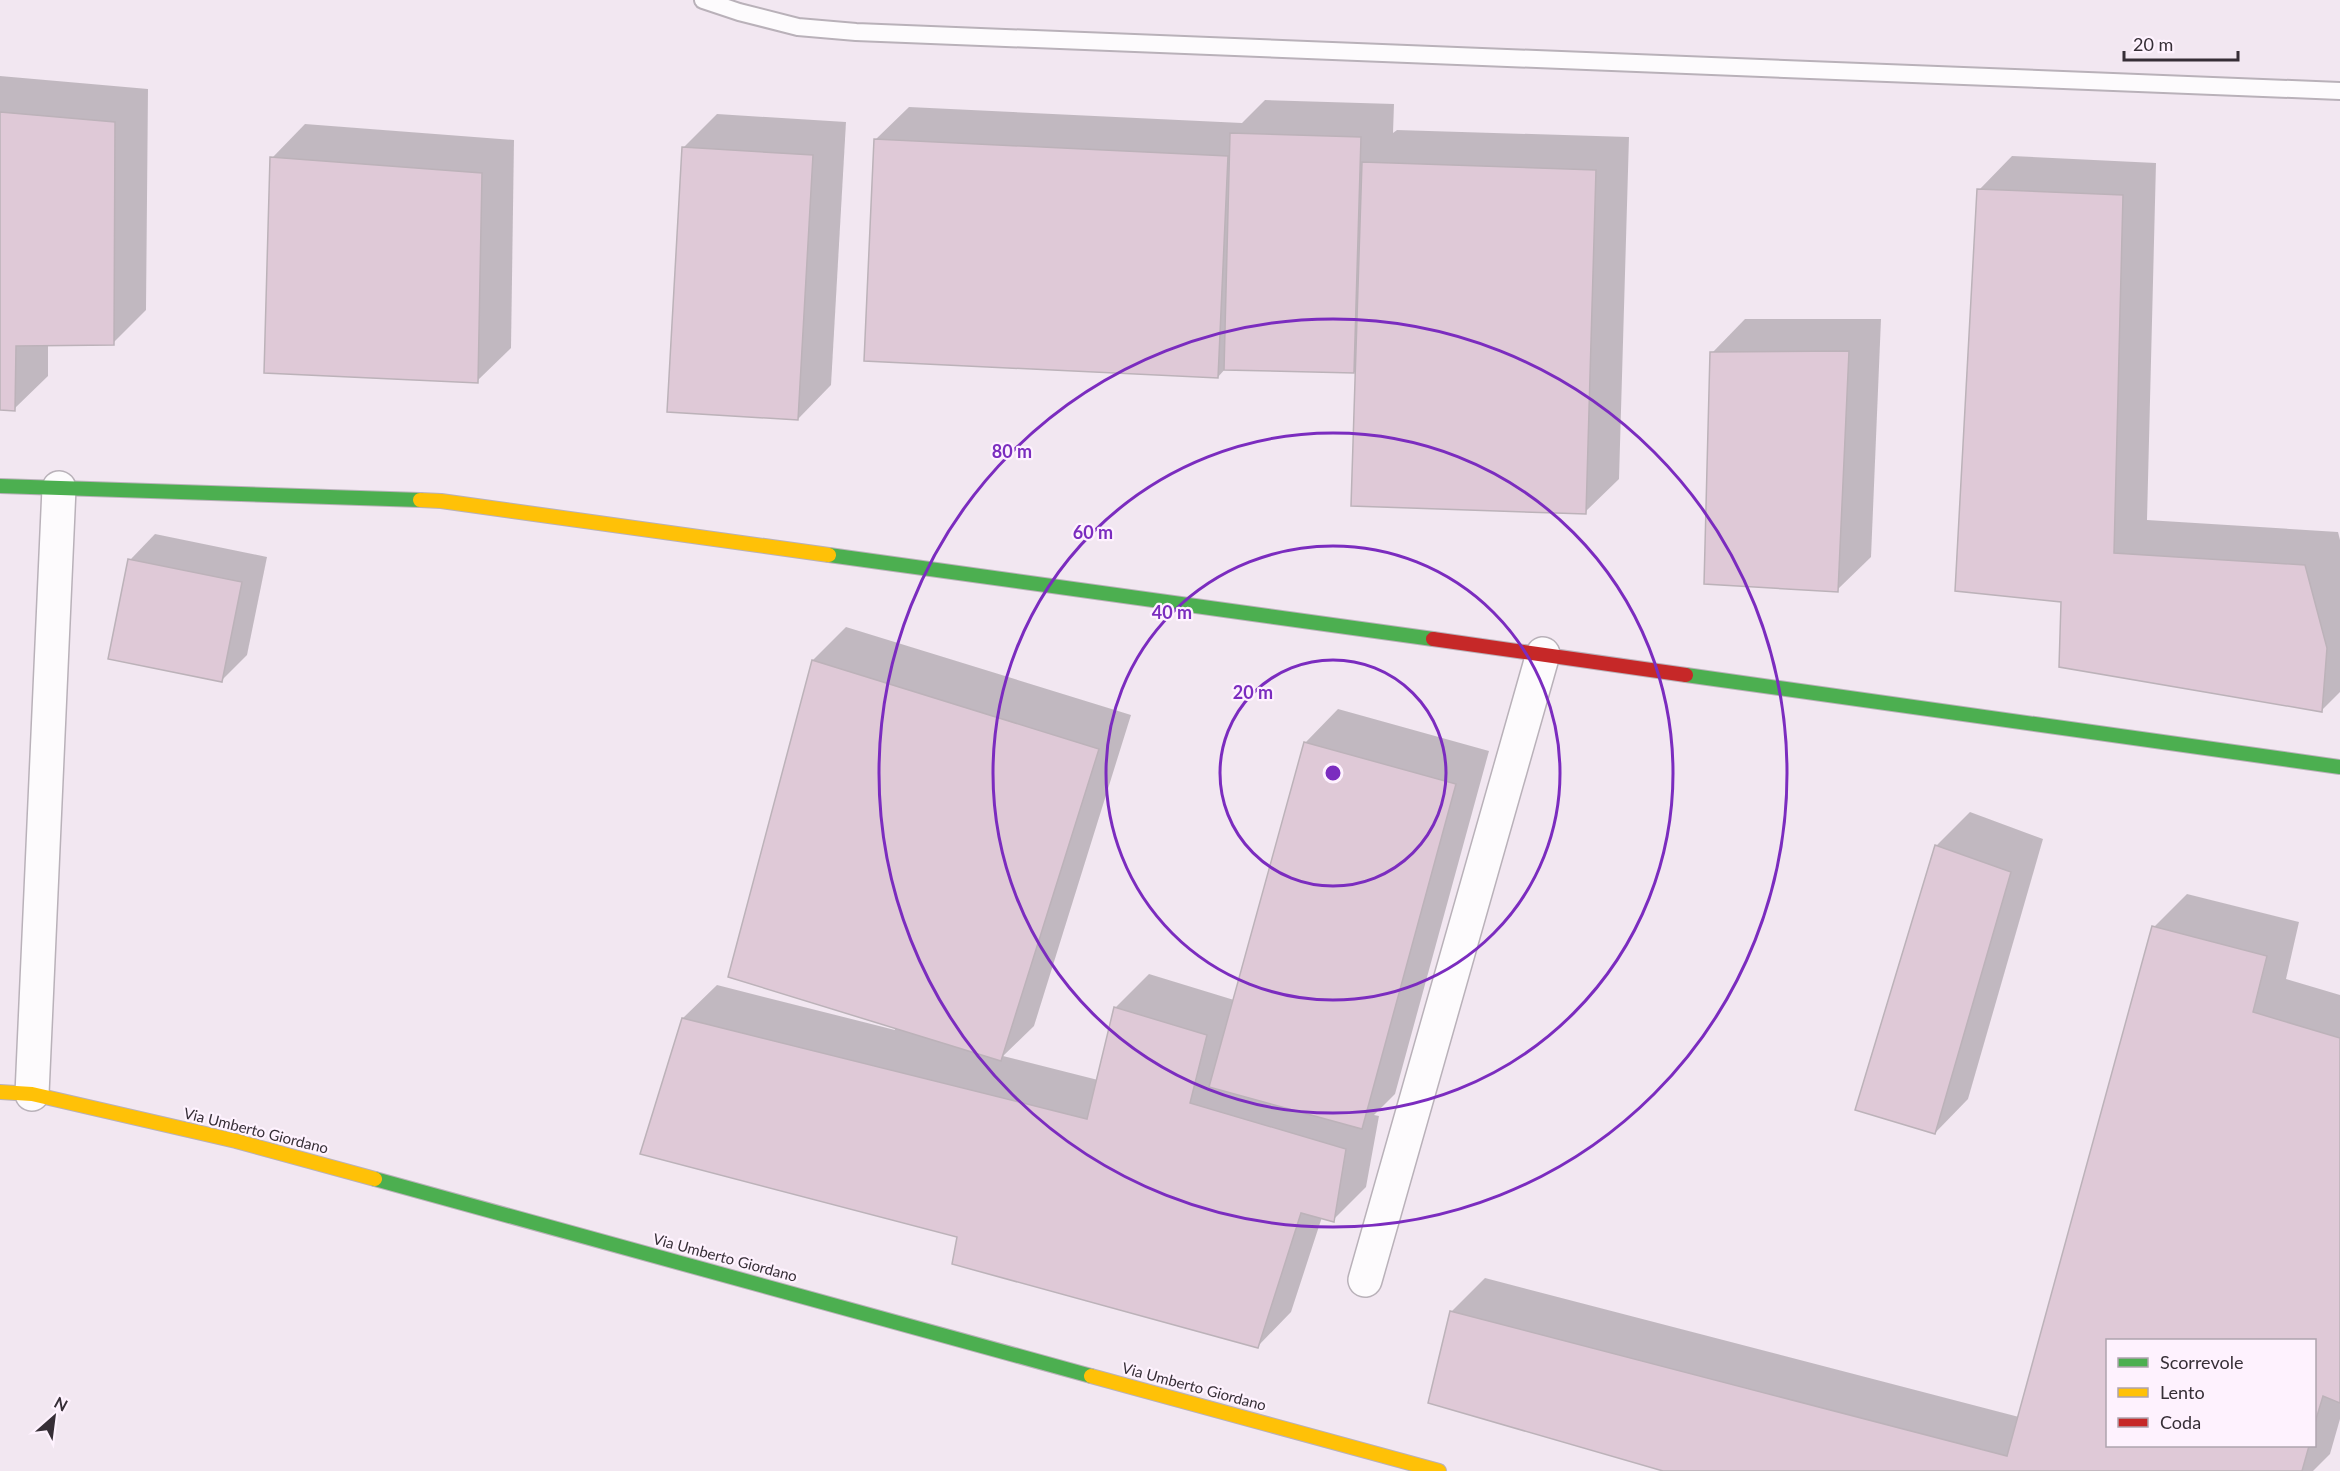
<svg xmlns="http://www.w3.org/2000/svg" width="2340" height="1471" font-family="Lato,sans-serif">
  <rect width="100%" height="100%" fill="#f2e7f1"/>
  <g fill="#0003" fill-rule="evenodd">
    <path d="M0 76 148 89 146 310 113 343 48 344V376L14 409 0 408Z"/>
    <path d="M1265 100 1394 104 1393 133 1397 130 1629 137 1619 479 1585 512 1357 372 1226 368 1218 377 875 140 909 107 1242 123Z"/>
    <path d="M717 114 846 122 831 385 798 419 684 147Z"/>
    <path d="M305 124 514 140 511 348 477 381 272 158Z"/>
    <path d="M2012 156 2156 163 2147 520 2338 532 2340 540V692L2322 710 2063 601 1979 190Z"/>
    <path d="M1745 319H1881L1871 557 1837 590 1712 353Z"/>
    <path d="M155 534 267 557 247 655 221 681 130 560Z"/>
    <path d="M846 627 1131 715 1034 1026 1003 1056 1098 1080 1115 1008 1149 974 1234 1000 1305 743 1338 709 1489 751 1395 1094 1374 1115 1379 1116 1366 1187 1333 1220 1322 1217 1291 1312 1258 1346 959 1236 683 1018 717 985 895 1030 813 660Z"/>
    <path d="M1970 812 2043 839 1968 1099 1935 1133 1936 846Z"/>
    <path d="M2187 894 2299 922 2286 979 2340 995V1419L2330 1454 2313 1471H1668L1451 1312 1485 1278 2019 1417 2154 927ZM2108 1340H2314V1446H2108Z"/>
  </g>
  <g fill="#dfc9d7" stroke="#bcb2b9" stroke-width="1.5">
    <path d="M0 112 115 122 114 345 16 346 15 411 0 410Z"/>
    <path d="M1230 133 1361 137 1354 373 1224 370Z"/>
    <path d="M874 139 1228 156 1218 378 864 361Z"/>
    <path d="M682 147 813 155 798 420 667 412Z"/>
    <path d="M270 157 482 173 478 383 264 373Z"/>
    <path d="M1362 162 1596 170 1586 514 1351 506Z"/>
    <path d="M1977 189 2123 195 2114 553 2305 565 2327 648 2322 712 2059 667 2061 602 1955 591Z"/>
    <path d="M1849 351 1838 592 1704 584 1710 352Z"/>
    <path d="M128 559 242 582 222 682 108 659Z"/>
    <path d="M812 660 1099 749 1001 1061 728 977Z"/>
    <path d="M1304 742 1456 784 1362 1129 1209 1087Z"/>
    <path d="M1935 845 2011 872 1935 1134 1855 1110Z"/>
    <path d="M2152 926 2267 956 2253 1012 2340 1038V1403L2323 1396 2314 1426V1340H2108V1446H2309L2302 1471H1663L1428 1403 1450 1311 2007 1456Z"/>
    <path d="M1114 1007 1207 1035 1190 1103 1346 1149 1334 1222 1301 1213 1258 1348 952 1264 957 1237 640 1154 682 1018 1087 1119Z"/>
  </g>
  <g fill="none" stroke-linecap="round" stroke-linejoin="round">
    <g stroke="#b9b1b9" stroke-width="20">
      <path id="lane" d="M703 0 739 12 798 27 856 32 2340 91"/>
    </g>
    <g stroke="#b9b1b9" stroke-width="36">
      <g id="street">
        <path d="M32 1094 59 488"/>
        <path d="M1365 1280 1543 654"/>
      </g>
    </g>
    <g stroke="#b9b1b9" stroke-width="16">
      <g id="fast">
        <path d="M0 486 420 500"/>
        <path d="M829 555 1433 639"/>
        <path d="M1686 675 2340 767"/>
        <path d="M375 1179 1091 1376"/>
      </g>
    </g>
    <g stroke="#b9b1b9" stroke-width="16">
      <g id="slow">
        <path d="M420 500 441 501 829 555"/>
        <path d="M0 1092 32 1094 236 1141 375 1179"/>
        <path d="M1091 1376 1439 1471"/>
      </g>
    </g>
    <g stroke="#b9b1b9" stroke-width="16">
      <path id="jam" d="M1433 639 1686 675"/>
    </g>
    <use href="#lane" stroke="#fdfbfd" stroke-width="16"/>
    <use href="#street" stroke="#fdfbfd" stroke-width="33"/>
    <use href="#fast" stroke="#4caf50" stroke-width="14"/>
    <use href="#slow" stroke="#ffc107" stroke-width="14"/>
    <use href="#jam" stroke="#c62828" stroke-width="14"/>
  </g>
  <g fill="none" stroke="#7b2cbf" stroke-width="3">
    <circle cx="1333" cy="773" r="113"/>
    <circle cx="1333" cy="773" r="227"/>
    <circle cx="1333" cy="773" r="340"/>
    <circle cx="1333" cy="773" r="454"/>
  </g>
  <g text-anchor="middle" stroke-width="4.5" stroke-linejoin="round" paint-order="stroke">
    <g font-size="15" fill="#362e36" stroke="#fef2fe">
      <text transform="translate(256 1131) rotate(14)" y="5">Via Umberto Giordano</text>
      <text transform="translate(725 1258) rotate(15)" y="5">Via Umberto Giordano</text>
      <text transform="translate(1194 1387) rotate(15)" y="5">Via Umberto Giordano</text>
    </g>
  </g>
  <circle cx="1333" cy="773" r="9" fill="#7b2cbf" stroke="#fef2fe" stroke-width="3"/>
  <g font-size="18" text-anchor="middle" font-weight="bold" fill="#7b2cbf" stroke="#fef2fe" stroke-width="4.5" stroke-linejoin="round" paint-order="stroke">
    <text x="1012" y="458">80 m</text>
    <text x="1093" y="539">60 m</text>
    <text x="1172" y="619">40 m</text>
    <text x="1253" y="699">20 m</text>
  </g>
  <rect x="2106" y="1339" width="210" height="108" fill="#fef2fe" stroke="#aea4ae" stroke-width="1.5"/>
  <rect x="2118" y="1358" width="30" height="9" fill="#4caf50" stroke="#aea4ae" stroke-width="1.5"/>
  <text x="2160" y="1369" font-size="18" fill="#362e36">Scorrevole</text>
  <rect x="2118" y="1388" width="30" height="9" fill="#ffc107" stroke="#aea4ae" stroke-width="1.5"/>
  <text x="2160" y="1399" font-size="18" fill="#362e36">Lento</text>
  <rect x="2118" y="1418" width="30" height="9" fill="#c62828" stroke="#aea4ae" stroke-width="1.5"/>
  <text x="2160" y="1429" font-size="18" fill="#362e36">Coda</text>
  <g transform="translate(54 1417) rotate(28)" stroke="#fef2fe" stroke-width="4.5" paint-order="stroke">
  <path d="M0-4.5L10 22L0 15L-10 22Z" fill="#362e36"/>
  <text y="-9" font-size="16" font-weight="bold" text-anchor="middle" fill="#362e36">N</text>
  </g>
  <path d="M2124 51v9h114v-9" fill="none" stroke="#362e36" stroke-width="3"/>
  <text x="2133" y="51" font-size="18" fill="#362e36" stroke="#fef2fe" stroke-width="4.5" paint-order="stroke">20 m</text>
</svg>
